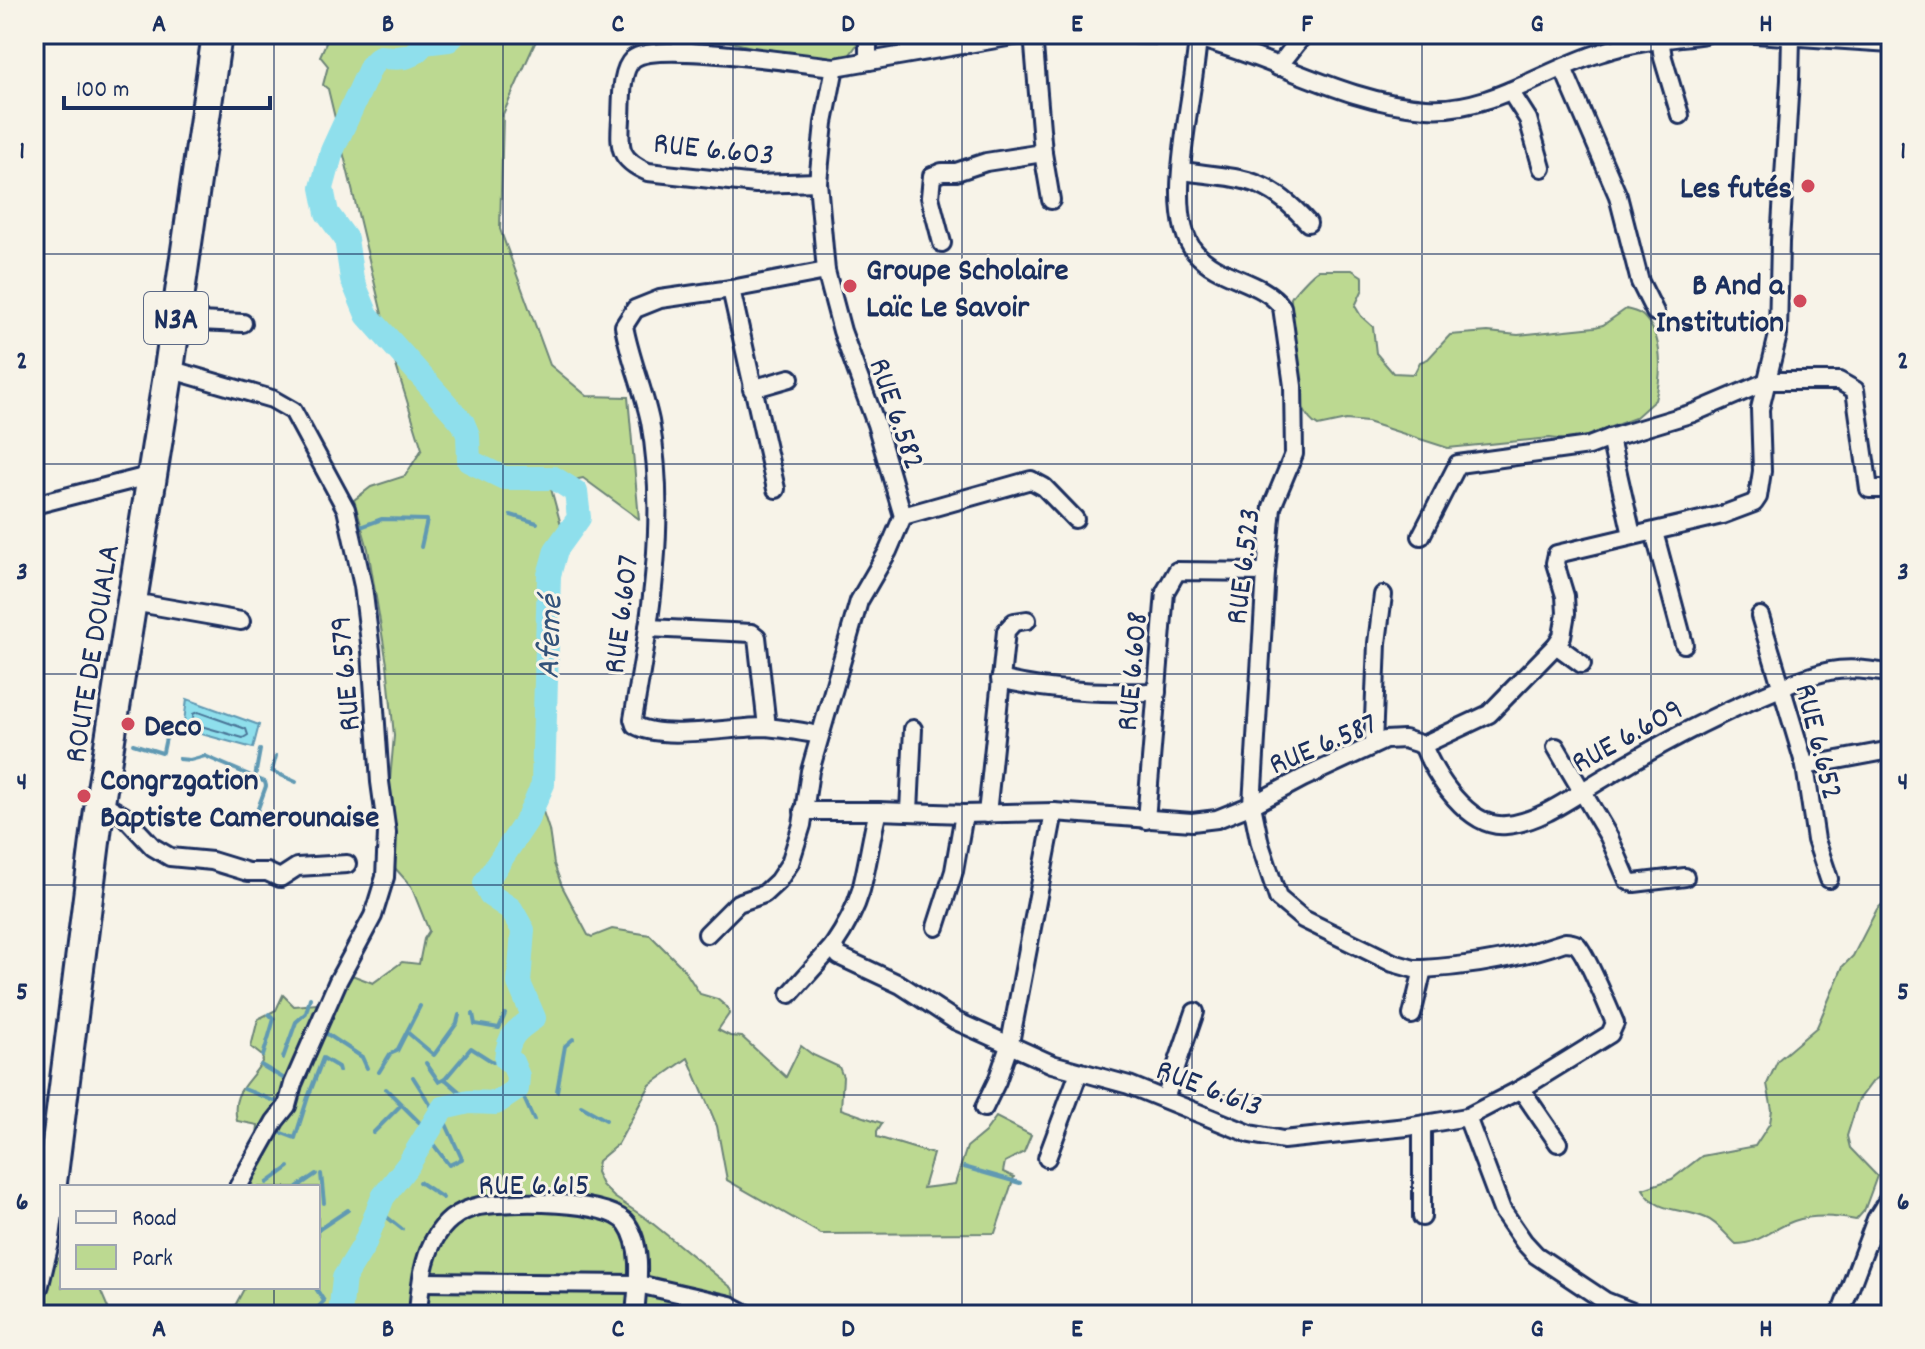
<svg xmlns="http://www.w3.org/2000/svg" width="1925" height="1349" font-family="Dekko,sans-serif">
  <rect width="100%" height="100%" fill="#f7f3e8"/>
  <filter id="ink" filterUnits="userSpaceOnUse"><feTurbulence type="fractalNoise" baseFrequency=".0125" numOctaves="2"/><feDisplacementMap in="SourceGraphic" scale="16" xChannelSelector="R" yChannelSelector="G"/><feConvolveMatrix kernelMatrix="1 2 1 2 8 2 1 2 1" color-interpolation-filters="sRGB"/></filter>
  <g filter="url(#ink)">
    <g fill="#bcd991" stroke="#6c8478" stroke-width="2">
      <path d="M311 34H539L503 114 500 229 550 365 587 396 628 397 639 519 583 478 550 485 561 525 543 575 536 687 534 784 549 830 554 864 562 886 588 935 592 937 612 929 650 935 683 968 700 994 717 999 728 1008 729 1014 718 1030 730 1036 742 1037 786 1077 801 1046 813 1055 839 1067 843 1077 841 1109 882 1123 877 1131V1137L933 1154 923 1188 955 1184 967 1147 985 1132 996 1117 1031 1135 1024 1152 1005 1162 1003 1172 1014 1177 995 1233 821 1234 727 1180 717 1126 688 1058 650 1085 618 1144 598 1161 596 1172 602 1185 614 1197 647 1219 732 1288 738 1303 737 1315H230L245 1287H318V1187H252L258 1125 237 1121C230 1090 250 1084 263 1060L261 1055 251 1047 258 1019 276 1010 283 995 294 1006 317 1004 326 1009 344 972 373 983 402 962 419 964 424 939 429 931 411 886 379 850 389 791 394 736 387 664 368 549 354 500 371 487 405 476 422 449 389 343 328 89 323 85 328 66 320 56 326 43Z"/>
      <path d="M675 34H861L856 46 848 57 835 58 759 49 720 39 675 38Z"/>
      <path d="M1318 270H1352L1363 277V289L1355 306 1361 316 1373 327 1376 353 1393 373 1414 374 1420 362 1428 359 1450 335 1488 332 1518 335 1595 327 1603 325 1626 309C1633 311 1640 312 1644 317 1664 337 1662 375 1655 400L1635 418 1573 441 1550 438 1448 448 1367 422 1346 420 1318 426C1288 410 1292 329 1291 298 1293 294 1313 272 1318 270Z"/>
      <path d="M1891 896V1070L1873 1081 1858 1101 1847 1136 1850 1148 1877 1176 1864 1211 1856 1220C1836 1216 1814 1214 1794 1221 1773 1228 1759 1244 1736 1244 1727 1236 1717 1222 1706 1218 1683 1207 1657 1215 1643 1189L1672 1179 1702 1156 1755 1146 1770 1123 1772 1110 1767 1084 1778 1060 1817 1027 1843 966 1853 956 1877 909Z"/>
      <path d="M34 1254 62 1259V1287H99L111 1315H34Z"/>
    </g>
    <path fill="#8fdfec" stroke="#6199b3" stroke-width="2" d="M187 699 259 725 253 748 183 729Z"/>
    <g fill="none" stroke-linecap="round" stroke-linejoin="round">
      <path stroke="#497597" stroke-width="2" d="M198 712 246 729 248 735 243 738 194 724 193 714Z"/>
      <g stroke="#6199b3" stroke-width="4">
        <path d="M511 515 537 523"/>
        <path d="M355 529 382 519 427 520 421 547"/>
        <path d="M133 744 162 753"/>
        <path d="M163 752 167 733"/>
        <path d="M276 756 272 771 296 782"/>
        <path d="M179 759 190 760 205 756 265 782 266 786 256 814"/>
        <path d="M255 777 260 750"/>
        <path d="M473 1014 475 1024 499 1028 505 1014"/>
        <path d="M321 1030 362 1057 367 1068"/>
        <path d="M407 1032 434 1055 457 1023 459 1015"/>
        <path d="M263 1056 274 1019 269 1014"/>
        <path d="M283 1058 296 1022 306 1013 310 998"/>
        <path d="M426 1063 439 1082 445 1079 477 1107"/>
        <path d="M261 1065 288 1081"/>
        <path d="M379 1072 390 1054 397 1051 420 1006"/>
        <path d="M413 1077 433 1109"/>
        <path d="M445 1079 471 1048 493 1062 501 1060"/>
        <path d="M244 1089 282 1104"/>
        <path d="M386 1089 419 1122"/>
        <path d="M514 1091 523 1096 534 1120"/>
        <path d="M557 1091 565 1046 573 1039"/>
        <path d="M309 1095 323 1058 338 1067 339 1071"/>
        <path d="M581 1106 606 1120"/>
        <path d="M278 1127 279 1132 295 1138 308 1097"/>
        <path d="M373 1133 401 1105"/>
        <path d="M424 1139 430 1140 449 1165 462 1159 440 1111"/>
        <path d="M964 1167 1020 1183"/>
        <path d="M321 1174 324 1203"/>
        <path d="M419 1182 443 1198"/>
        <path d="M267 1183 289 1167"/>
        <path d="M297 1187 316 1174"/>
        <path d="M383 1214 402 1229"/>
        <path d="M318 1230 348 1210"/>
        <path d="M311 1315 324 1301 315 1287"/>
      </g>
      <path stroke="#8fdfec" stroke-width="24" d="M340 1315 344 1278 364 1245 383 1197 408 1165 443 1108 469 1102 496 1103 517 1089 518 1076 512 1062 506 1059C508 1036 516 1030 534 1018L519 983 523 930 511 909 490 895 485 883 527 820 543 784 549 575 556 550 579 518 576 492 554 478H504L469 461 468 435 463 423 367 315 352 279 346 239 327 213 322 188 332 151 371 66 380 57C401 58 411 61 424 43L449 40 455 34"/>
      <g stroke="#1b2f5e" stroke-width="22">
        <g id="street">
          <path d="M868 34V61"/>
          <path d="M1133 34C1154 35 1179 34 1200 39 1275 58 1346 103 1426 108 1489 113 1545 69 1603 52 1637 41 1670 39 1705 34"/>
          <path d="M1198 34C1197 87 1160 212 1195 252 1219 280 1261 279 1282 307L1293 386 1294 454 1272 507 1266 572 1252 805 1260 844 1278 898 1303 919 1393 963 1414 969H1423L1412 1015"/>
          <path d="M1755 34 1891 43"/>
          <path d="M1660 38 1663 58 1680 115"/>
          <path d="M1278 67 1304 34"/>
          <path d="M1563 68 1618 196 1640 282 1655 312"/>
          <path d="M1510 91 1528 119 1542 168"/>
          <path d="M1043 153 1051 200"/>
          <path d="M1182 171C1240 179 1266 175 1308 223"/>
          <path d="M818 182 756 184 648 172C619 160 619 148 621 119 622 102 620 71 633 59 656 40 800 64 835 67"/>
          <path d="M942 243 930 197 932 176 942 172H956L986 162 1043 153 1033 34"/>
          <path d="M731 289 776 489"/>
          <path d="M176 320 243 323"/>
          <path d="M169 369 272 399 293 411 346 509 363 586 371 651 380 782 387 833 385 877 373 916 338 981 293 1084 287 1106 275 1121 238 1187"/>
          <path d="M752 389 790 378"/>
          <path d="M34 505 152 475"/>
          <path d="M903 516 1031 480 1044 487 1075 519"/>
          <path d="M1654 532 1684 644"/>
          <path d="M1632 535 1610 438 1693 413 1768 381H1839L1855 390 1869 489H1891"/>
          <path d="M1421 536 1458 464 1589 446 1610 438"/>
          <path d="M133 602 241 621"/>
          <path d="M1760 616 1805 766 1816 840 1829 879"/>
          <path d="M648 628 752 633 757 637 767 727"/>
          <path d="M1556 645 1582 664"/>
          <path d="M1000 679C1052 692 1104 693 1157 692"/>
          <path d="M820 735C802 732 783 728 764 727 732 727 660 741 635 725L633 719C650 621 668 520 650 421 643 388 630 359 624 326L635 309 660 299 731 289 826 271"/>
          <path d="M1373 744 1377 643 1383 595"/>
          <path d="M1423 745C1434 775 1469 829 1506 825 1541 822 1575 795 1604 778 1658 745 1715 715 1773 691 1793 683 1809 675 1830 671 1850 667 1872 670 1891 674"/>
          <path d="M1556 747 1609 837 1628 881 1634 883 1685 877"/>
          <path d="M1805 766 1891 750"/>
          <path d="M100 802 124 816 153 847 170 857 212 861 248 872H267L280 878 297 867 347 864"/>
          <path d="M803 811H878L964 814 1054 812 1192 822 1217 819 1252 805 1303 778 1385 740 1404 739 1423 745 1489 714 1556 645 1562 636 1566 613 1565 596 1555 563 1557 554 1722 515 1754 503 1758 497 1762 471 1760 409 1778 335 1780 242 1790 80 1791 37"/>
          <path d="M878 811C871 837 868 864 861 890 855 910 844 930 833 946L839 956 901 985 956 1021 1052 1064 1129 1085 1250 1134 1283 1140 1407 1127 1467 1117 1502 1210 1524 1242 1536 1255 1605 1301 1640 1315"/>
          <path d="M909 811 913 729"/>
          <path d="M987 814 1006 631 1014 622 1027 620"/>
          <path d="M1146 820 1165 592 1177 571 1266 572"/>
          <path d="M936 927 954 871 964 814"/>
          <path d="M707 934 738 903 764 894 778 881 790 863 802 825 810 771 859 601 888 551 903 516 876 424 842 331 826 271 818 182 824 123 835 67 1025 34"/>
          <path d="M1423 969C1471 966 1520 958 1565 942 1568 942 1575 943 1577 945 1586 953 1609 1009 1615 1023L1610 1034 1521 1089 1467 1117"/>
          <path d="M790 994 833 946"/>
          <path d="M1521 1089 1558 1143"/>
          <path d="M1165 1099 1195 1012"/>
          <path d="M984 1108 997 1081 1010 1043 1054 812"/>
          <path d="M1422 1125V1217"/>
          <path d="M1047 1158 1079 1072"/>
          <path d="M422 1282 638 1284 730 1305 749 1315"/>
          <path d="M418 1315C420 1282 424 1241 451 1219 459 1213 469 1208 479 1206 508 1201 610 1199 627 1224 644 1248 637 1288 635 1315"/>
          <path d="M1840 1315 1876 1219 1891 1195"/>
        </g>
      </g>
      <g stroke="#1b2f5e" stroke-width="34">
        <path id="highway" d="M34 1284 45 1238 100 802 169 369 217 34"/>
      </g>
      <use href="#street" stroke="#f7f3e8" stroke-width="16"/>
      <use href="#highway" stroke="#f7f3e8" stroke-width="28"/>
    </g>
  </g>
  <path fill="none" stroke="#1b2f5e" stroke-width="2" stroke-opacity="0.55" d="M274 34V1187M503 34V1315M733 34V1315M962 34V1315M1192 34V1315M1422 34V1315M1651 34V1315M34 254H1891M34 464H1891M34 674H1891M34 885H1891M34 1095H1891M274 1287V1315"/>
  <g fill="#d1495b" stroke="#f7f3e8" stroke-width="3">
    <circle cx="1808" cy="186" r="8"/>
    <circle cx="850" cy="286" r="8"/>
    <circle cx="1800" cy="301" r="8"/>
    <circle cx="128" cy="724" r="8"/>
    <circle cx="84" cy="796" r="8"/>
  </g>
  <g text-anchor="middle" stroke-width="6" stroke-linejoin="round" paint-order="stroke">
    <rect fill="#f7f3e8" stroke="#5d6a87" stroke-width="2" x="144" y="292" width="64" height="52" rx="6"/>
    <g font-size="30" font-weight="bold" fill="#1b2f5e">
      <text x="176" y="328">N3A</text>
    </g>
    <g font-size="32" fill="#1b2f5e" stroke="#f7f3e8">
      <text transform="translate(714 147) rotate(6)" y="11">RUE 6.603</text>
      <text transform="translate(899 413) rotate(71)" y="11">RUE 6.582</text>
      <text transform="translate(1241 566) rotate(-83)" y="11">RUE 6.523</text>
      <text transform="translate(619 614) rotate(-83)" y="11">RUE 6.607</text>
      <text transform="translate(90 653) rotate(-81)" y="11">ROUTE DE DOUALA</text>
      <text transform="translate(1130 671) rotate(-85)" y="11">RUE 6.608</text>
      <text transform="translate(343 674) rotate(-95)" y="11">RUE 6.579</text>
      <text transform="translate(1626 734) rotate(-29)" y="11">RUE 6.609</text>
      <text transform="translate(1821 741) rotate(76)" y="11">RUE 6.652</text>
      <text transform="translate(1322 742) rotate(-23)" y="11">RUE 6.587</text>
      <text transform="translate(1210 1086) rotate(21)" y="11">RUE 6.613</text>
      <text x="534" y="1194">RUE 6.615</text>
    </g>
    <g font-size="32" font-weight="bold" fill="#1b2f5e" stroke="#f7f3e8" text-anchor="start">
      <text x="1792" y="197" text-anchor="end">Les futés</text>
      <text x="866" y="279">Groupe Scholaire<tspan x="866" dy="37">Laïc Le Savoir</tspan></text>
      <text x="1784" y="294" text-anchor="end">B And a<tspan x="1784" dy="37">Institution</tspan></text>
      <text x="144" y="735">Deco</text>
      <text x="100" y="789">Congrzgation<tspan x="100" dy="37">Baptiste Camerounaise</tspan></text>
    </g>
    <g font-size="34" font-style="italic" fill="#32527a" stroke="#f7f3e8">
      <text transform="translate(547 637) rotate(-88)" y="12">Afemé</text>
    </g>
  </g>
  <rect width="1925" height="1349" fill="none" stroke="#f7f3e8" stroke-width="88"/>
  <rect x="60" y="1185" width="260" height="104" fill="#f7f3e8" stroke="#9fa5b1" stroke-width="2"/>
  <rect x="76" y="1211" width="40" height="12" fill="#f7f3e8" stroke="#9fa5b1" stroke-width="2"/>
  <text x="132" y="1225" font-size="24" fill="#1b2f5e">Road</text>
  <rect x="76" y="1245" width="40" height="24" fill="#bcd991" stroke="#9fa5b1" stroke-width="2"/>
  <text x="132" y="1265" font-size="24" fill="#1b2f5e">Park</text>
  <path d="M64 96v12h206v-12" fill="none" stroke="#1b2f5e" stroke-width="4"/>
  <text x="76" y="96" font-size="24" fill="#1b2f5e" stroke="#f7f3e8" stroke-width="6" paint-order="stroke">100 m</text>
  <rect x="44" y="44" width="1837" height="1261" fill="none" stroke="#1b2f5e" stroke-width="3"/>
  <g font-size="26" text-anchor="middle" font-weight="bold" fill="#1b2f5e">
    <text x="159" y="31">A</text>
    <text x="388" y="31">B</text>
    <text x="618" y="31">C</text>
    <text x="848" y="31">D</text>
    <text x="1077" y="31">E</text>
    <text x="1307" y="31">F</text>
    <text x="1537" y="31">G</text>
    <text x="1766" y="31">H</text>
    <text x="22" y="158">1</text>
    <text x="1903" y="158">1</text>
    <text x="22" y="368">2</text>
    <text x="1903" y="368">2</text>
    <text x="22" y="579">3</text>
    <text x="1903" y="579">3</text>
    <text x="22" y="789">4</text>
    <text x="1903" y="789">4</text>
    <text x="22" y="999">5</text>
    <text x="1903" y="999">5</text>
    <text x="22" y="1209">6</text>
    <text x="1903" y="1209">6</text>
    <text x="159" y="1336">A</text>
    <text x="388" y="1336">B</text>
    <text x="618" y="1336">C</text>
    <text x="848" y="1336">D</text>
    <text x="1077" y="1336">E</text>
    <text x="1307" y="1336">F</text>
    <text x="1537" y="1336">G</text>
    <text x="1766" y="1336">H</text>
  </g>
</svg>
